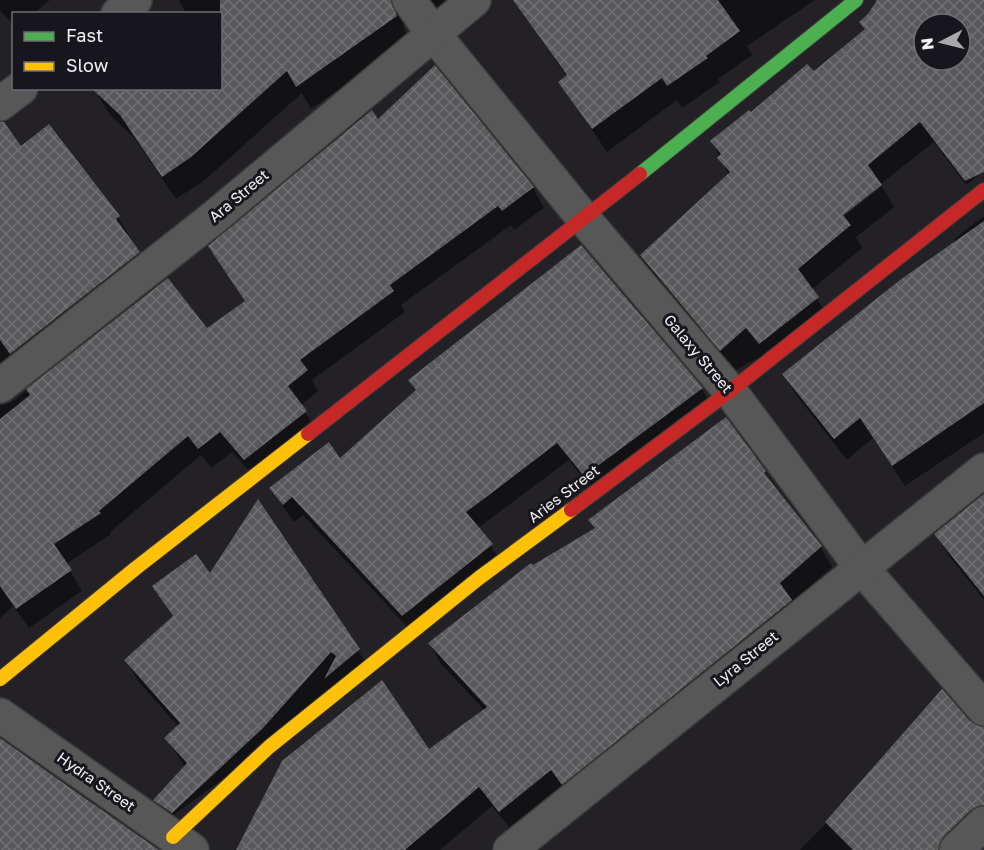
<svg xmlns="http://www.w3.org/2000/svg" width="984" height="850" font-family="'Golos Text',sans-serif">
  <defs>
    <pattern id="building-cross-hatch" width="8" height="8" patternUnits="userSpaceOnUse" patternTransform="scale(1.5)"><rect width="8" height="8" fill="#59585b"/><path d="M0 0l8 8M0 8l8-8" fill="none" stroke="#717073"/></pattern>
  </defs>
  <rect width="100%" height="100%" fill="#232125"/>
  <g fill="#0007" fill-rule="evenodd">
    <path d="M0 0H50L33 14H14V24L0 11Z"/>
    <path d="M179 0H458L441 15H405L403 26 409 40 311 109 302 93 205 180 176 199 135 139 110 115 96 92 220 88V14H186Z"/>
    <path d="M514 0H815L747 46 752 55 718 79 720 82 682 108 677 100 607 152 560 83 567 77Z"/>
    <path d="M879 0H984V171L966 185 934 142 836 219 838 221 882 186 894 207 856 237 862 248 811 290 830 319 734 371 654 277 641 256 729 175 712 142 814 73 866 31 869 15ZM924 24H960V60H924Z"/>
    <path d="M435 67 533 188 544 208 514 230 511 225 401 305 405 312 312 380 318 391 301 405 317 432 256 479 232 452 211 468 201 455 110 532 111 534 66 564 82 591 29 628 13 606 0 618V406L12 402 167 280 206 331 246 302 378 121Z"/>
    <path d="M0 130 21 148 118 217 151 273 0 391Z"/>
    <path d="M984 216V433L905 486 873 438 847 460 797 396 784 374 956 243 954 239Z"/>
    <path d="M410 381 702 389 712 407 595 493 569 460 478 528 502 563 413 633 303 515 294 522 271 489 340 460 416 392Z"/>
    <path d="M726 419 775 488 820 546 832 567 791 603 802 621 512 831 492 806 440 850H238L428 752 485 711 441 664 430 644 533 567 595 529 590 520Z"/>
    <path d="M984 496V600L949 556 936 534Z"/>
    <path d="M258 502 371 670 167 820 155 800 185 767 166 738 178 726 138 681 126 660 174 618 154 587 210 575Z"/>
    <path d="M969 723 984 729V798L975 807 984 823 964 850H931Z"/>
    <path d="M833 816 862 850H800Z"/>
  </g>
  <g fill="url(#building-cross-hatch)" fill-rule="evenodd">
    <path d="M220 0H391L397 16 296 87 287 71 191 157 162 177 120 115 91 88H220Z"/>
    <path d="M513 0H718L740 31 706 56 708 58 667 86 662 78 592 129 558 82 567 75Z"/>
    <path d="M877 0H984V172L965 181 920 122 868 165 882 185 843 215 851 225 798 269 819 297 759 344 746 328 720 351 640 255 730 172 717 158 721 154 710 141 749 110 751 112 807 64 814 71 865 29 859 22 868 14ZM924 24H960V60H924Z"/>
    <path d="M435 65 534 187 502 211 498 206 390 285 394 291 300 360 308 370 288 386 307 411 244 460 220 432 198 449 188 436 99 511 101 513 54 544 72 570 16 609 0 586V419L30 395 26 389 168 278 207 328 245 301 208 246 372 110 378 119Z"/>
    <path d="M0 122H4L21 146 49 124 120 216 116 219 140 252 10 354 0 340Z"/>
    <path d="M984 221V403L892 466 860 418 834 439 782 374 900 280Z"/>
    <path d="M581 245 703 388 584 476 557 443 485 498 466 512 493 544 402 616 292 497 283 505 269 488 329 442 340 458 416 390 408 380Z"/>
    <path d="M726 417 766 471 764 473 822 546 780 583 792 600 562 785 551 770 499 812 479 787 405 850H236L282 761 382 680 429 749 487 707 428 643 531 563 533 565 595 528 588 520Z"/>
    <path d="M984 494V596L934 534Z"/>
    <path d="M258 499 360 649 324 679 336 656 331 652 263 728 172 813 153 800 187 763 164 738 180 723 124 660 173 616 152 586 196 554 210 573Z"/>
    <path d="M942 689 970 721 984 727V805L971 810 943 837 938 850H853L825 822Z"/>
    <path d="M0 738 69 787 159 850H0Z"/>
  </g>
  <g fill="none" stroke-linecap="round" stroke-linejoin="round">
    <g stroke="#3c3b3d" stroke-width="36">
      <g id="street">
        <path d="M409 0 432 32 584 219 730 391 861 567 984 709"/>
        <path d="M118 14 135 0"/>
        <path d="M0 104 21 88"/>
        <path d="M0 386 212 219 474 0"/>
        <path d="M0 715 192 850"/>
        <path d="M510 850 984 470"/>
        <path d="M956 850 984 823"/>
      </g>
    </g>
    <g stroke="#3c3b3d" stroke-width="16">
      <path id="fast" d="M640 174 856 0"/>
    </g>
    <g stroke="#3c3b3d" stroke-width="16">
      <g id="slow">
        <path d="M0 679 136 568 308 434"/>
        <path d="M173 837 269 747 479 578 571 510"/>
      </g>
    </g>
    <g stroke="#3c3b3d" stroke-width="16">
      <g id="jam">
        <path d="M308 434 640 174"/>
        <path d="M571 510 730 391 984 190"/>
      </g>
    </g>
    <use href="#street" stroke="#575758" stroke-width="33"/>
    <use href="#fast" stroke="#4caf50" stroke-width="14"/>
    <use href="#slow" stroke="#ffc107" stroke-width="14"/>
    <use href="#jam" stroke="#c62828" stroke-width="14"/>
  </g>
  <g text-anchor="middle" stroke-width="6" stroke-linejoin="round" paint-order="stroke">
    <g font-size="15" fill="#f2f1f6" stroke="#18161d">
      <text transform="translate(239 196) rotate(-40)" y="5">Ara Street</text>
      <text transform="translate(698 354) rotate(50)" y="5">Galaxy Street</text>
      <text transform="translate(564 494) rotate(-37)" y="5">Aries Street</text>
      <text transform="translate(746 659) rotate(-39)" y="5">Lyra Street</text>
      <text transform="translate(96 782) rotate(35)" y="5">Hydra Street</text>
    </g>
  </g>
  <rect x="12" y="12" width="210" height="78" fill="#18161d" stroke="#6f6e74" stroke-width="1.5"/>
  <rect x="24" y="32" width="30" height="9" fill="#4caf50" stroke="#6f6e74" stroke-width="1.5"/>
  <text x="66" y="42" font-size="18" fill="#f2f1f6">Fast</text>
  <rect x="24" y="62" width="30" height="9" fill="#ffc107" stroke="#6f6e74" stroke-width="1.5"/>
  <text x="66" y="72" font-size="18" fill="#f2f1f6">Slow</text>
  <g transform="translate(942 42) rotate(263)"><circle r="28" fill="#18161d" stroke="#6f6e74" stroke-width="1.5"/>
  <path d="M0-4.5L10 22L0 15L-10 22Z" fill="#aaa8ad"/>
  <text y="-9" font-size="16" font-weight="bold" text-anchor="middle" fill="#f2f1f6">N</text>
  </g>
</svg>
